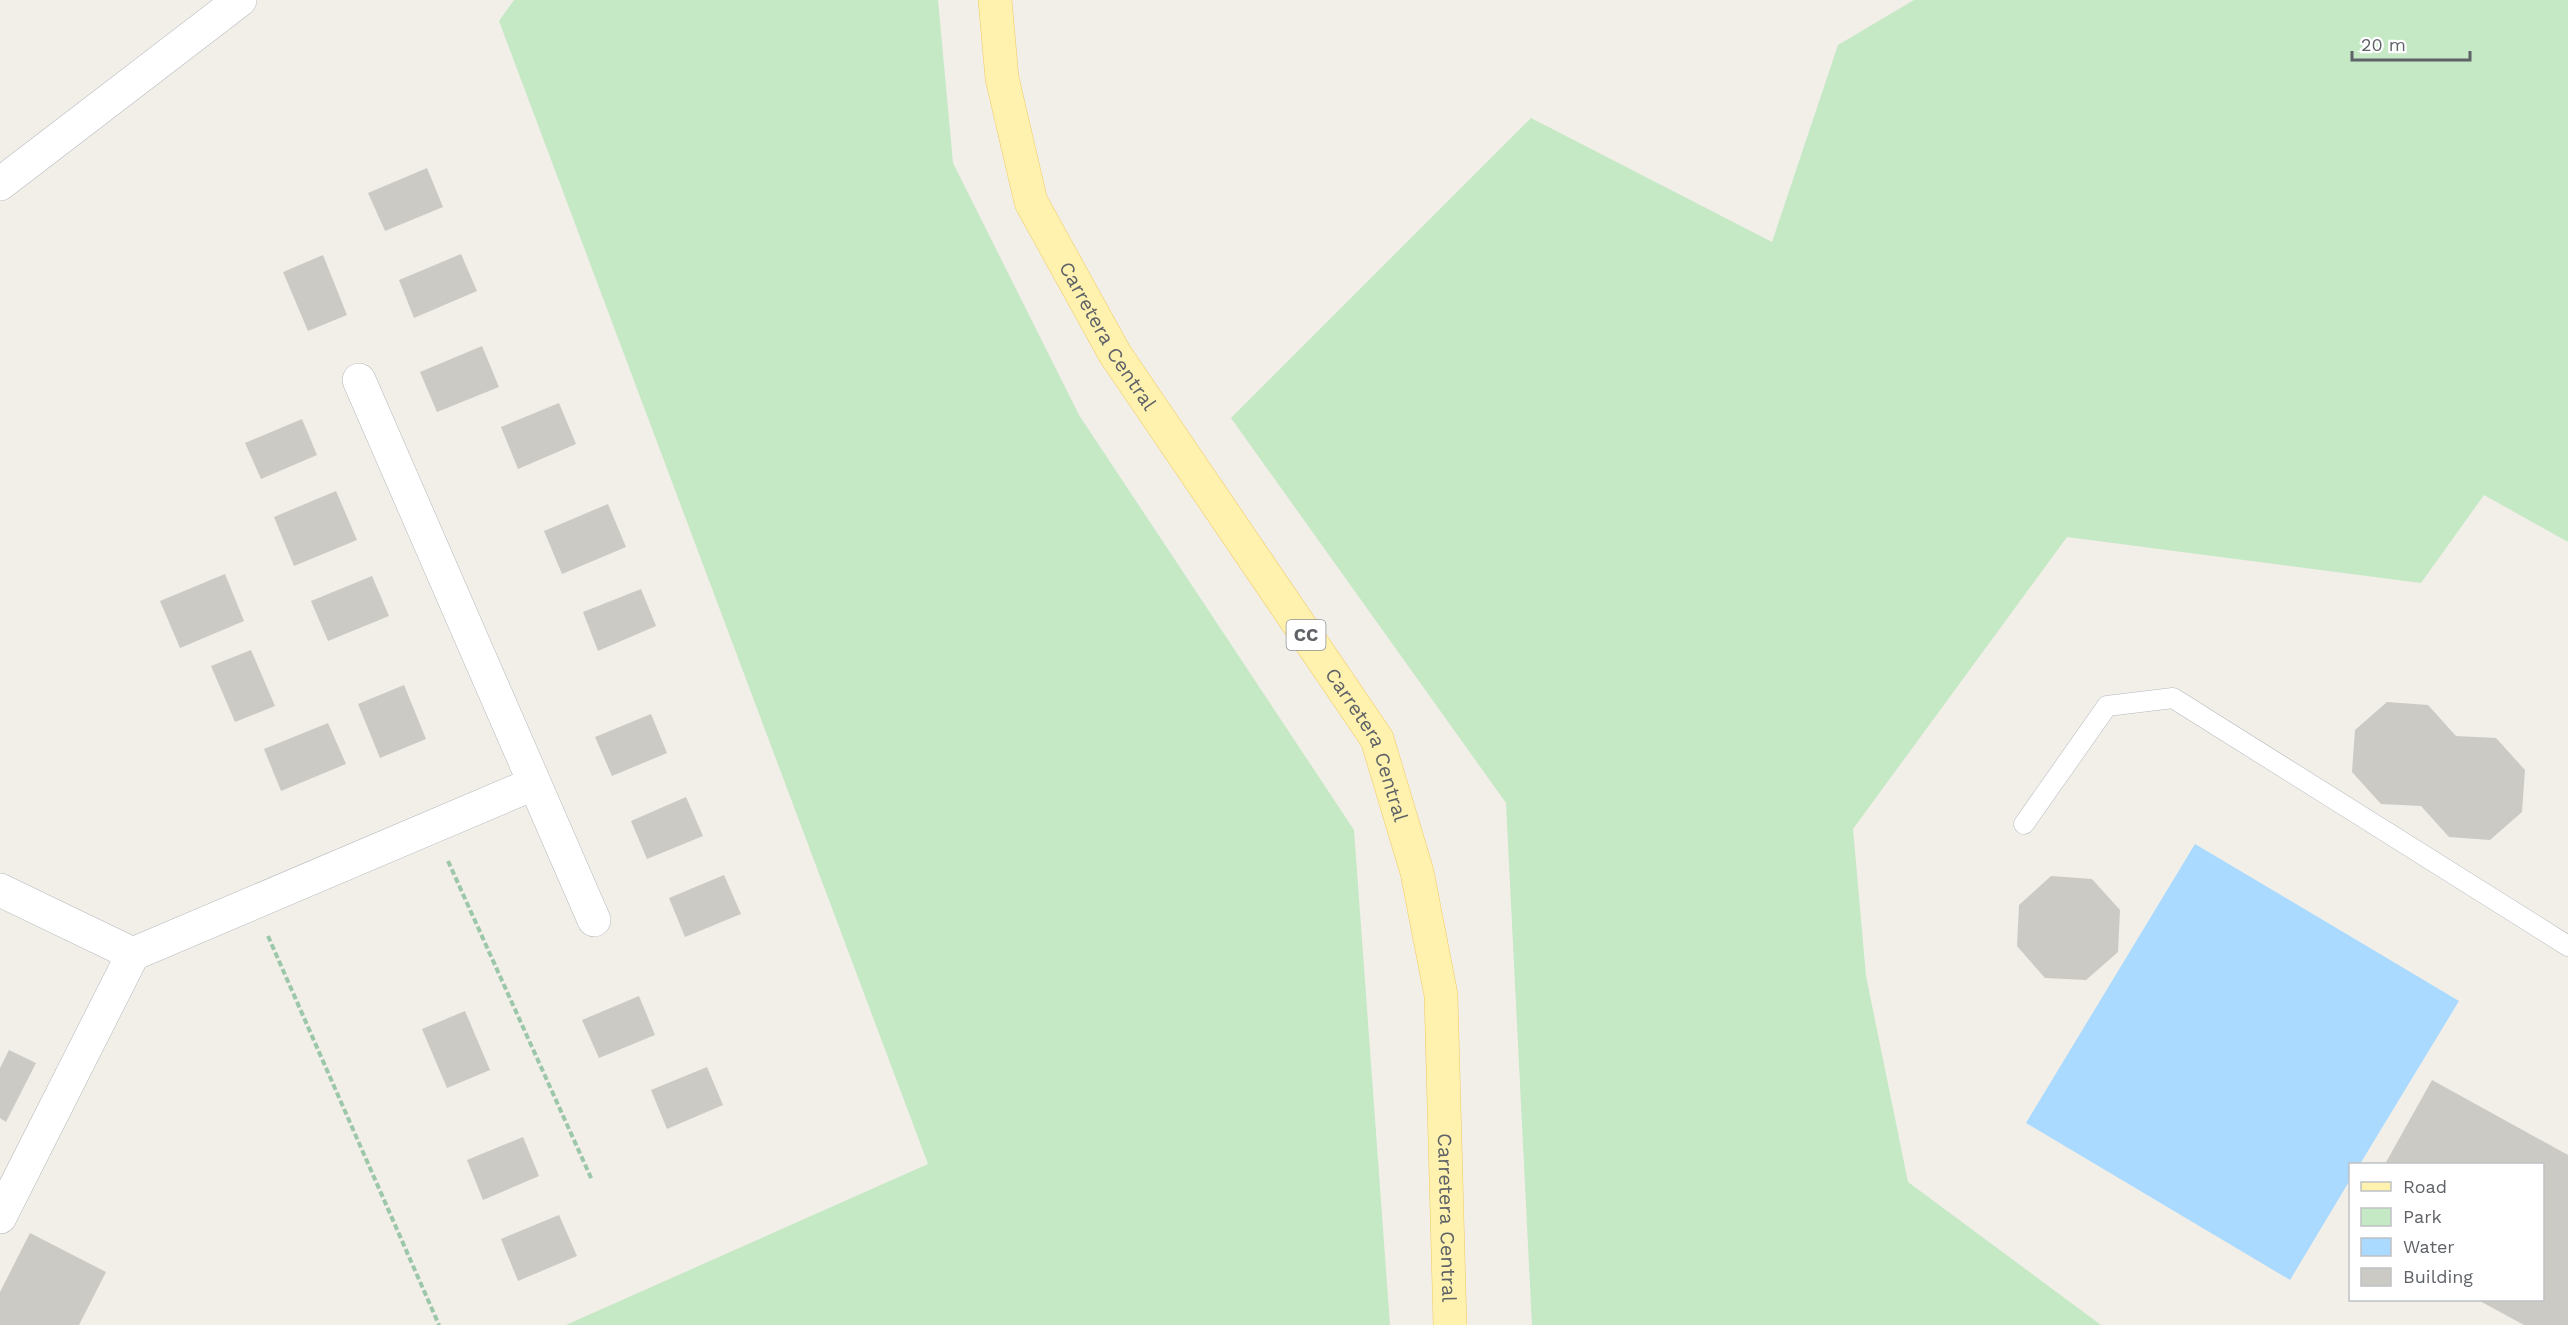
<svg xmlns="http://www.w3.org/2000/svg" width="2568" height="1325" font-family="'Work Sans',sans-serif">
  <rect width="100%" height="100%" fill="#f1efe8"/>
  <g fill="#c5e8c5">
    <path d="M514 0H938L953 163 1079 415 1354 830 1390 1325H566L928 1164 499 21Z"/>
    <path d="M1914 0H2568V542L2484 495 2421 583 2067 537 1853 829 1866 976 1908 1182 2101 1325H1532L1506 803 1231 418 1531 118 1772 242 1838 45Z"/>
  </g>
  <path fill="#aadaff" d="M2195 844 2459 1001 2360 1164H2350V1180L2290 1280 2026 1123Z"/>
  <g fill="#cccac5">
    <path d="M427 168 443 207 385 231 368 193Z"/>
    <path d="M461 254 477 291 414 318 399 280Z"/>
    <path d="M323 255 347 315 308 331 283 272Z"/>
    <path d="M482 346 499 387 437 412 420 372Z"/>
    <path d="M559 403 576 444 518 469 501 427Z"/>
    <path d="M302 419 317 455 261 479 245 443Z"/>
    <path d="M336 491 357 540 294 566 274 517Z"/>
    <path d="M608 504 626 547 562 574 544 531Z"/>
    <path d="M225 574 244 621 180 648 160 601Z"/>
    <path d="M372 576 389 616 328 641 311 601Z"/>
    <path d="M641 589 656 626 598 651 583 612Z"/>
    <path d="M251 650 275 706 235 722 211 666Z"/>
    <path d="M404 685 426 739 380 758 358 704Z"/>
    <path d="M2387 702 2428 705 2456 736 2496 738 2525 770 2522 812 2490 840 2449 837 2421 806 2381 804 2352 772 2355 730Z"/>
    <path d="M651 714 667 753 612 776 595 737Z"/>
    <path d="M328 723 346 764 281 791 264 749Z"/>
    <path d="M686 797 703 836 647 859 631 821Z"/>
    <path d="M724 875 741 914 685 937 669 898Z"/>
    <path d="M2051 876 2092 879 2120 910 2118 952 2086 980 2045 978 2017 946 2019 905Z"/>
    <path d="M639 996 655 1035 599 1058 582 1020Z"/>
    <path d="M465 1011 490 1070 447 1088 422 1029Z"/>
    <path d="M9 1050 36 1063 6 1122 0 1118V1068Z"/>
    <path d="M707 1067 723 1105 667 1129 651 1090Z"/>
    <path d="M2432 1080 2568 1155V1325H2524L2478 1300H2542V1164H2385Z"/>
    <path d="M523 1137 539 1176 483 1200 467 1160Z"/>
    <path d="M559 1215 577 1256 518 1281 501 1239Z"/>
    <path d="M30 1233 106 1272 79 1325H0V1292Z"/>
  </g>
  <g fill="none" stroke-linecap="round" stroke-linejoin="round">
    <g stroke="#b5b8bc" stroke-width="21">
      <path id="lane" d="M2024 824 2107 706 2173 698 2568 946"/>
    </g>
    <g stroke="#b5b8bc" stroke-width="34">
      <g id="street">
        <path d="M359 380 594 920"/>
        <path d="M0 890 133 954"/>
        <path d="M0 1217 133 954 533 784"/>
      </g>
    </g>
    <g stroke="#b6babf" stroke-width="34">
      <path id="secondary" d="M0 184 240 0"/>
    </g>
    <g stroke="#f2c960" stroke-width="34">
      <g id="primary">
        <path id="s1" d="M995 0 1002 78 1031 202 1115 354 1377 739 1417 872 1441 995 1450 1325"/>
      </g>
    </g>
    <g stroke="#9cc7a9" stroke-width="4" stroke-dasharray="6 3" stroke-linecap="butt">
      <path d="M448 861 592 1180"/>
      <path d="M268 936 439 1325"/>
    </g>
    <use href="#lane" stroke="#fff" stroke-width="20"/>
    <use href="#street" stroke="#fff" stroke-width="33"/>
    <use href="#secondary" stroke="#fff" stroke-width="33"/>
    <use href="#primary" stroke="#fff2af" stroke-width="33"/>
  </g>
  <g text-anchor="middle" stroke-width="5" stroke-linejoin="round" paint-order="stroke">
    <rect fill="#fff" stroke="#8f9295" stroke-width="1.5" x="1286.5" y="620" width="39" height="30" rx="4.5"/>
    <g font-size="18" font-weight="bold" fill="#5f6368">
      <text x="1306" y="641">CC</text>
    </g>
    <g font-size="20" fill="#5f6368" stroke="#fff">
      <text dy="7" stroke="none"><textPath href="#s1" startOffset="360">Carretera Central</textPath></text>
      <text dy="7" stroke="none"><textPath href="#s1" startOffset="846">Carretera Central</textPath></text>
      <text dy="7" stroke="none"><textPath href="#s1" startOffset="1332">Carretera Central</textPath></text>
    </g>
  </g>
  <rect x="2349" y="1163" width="195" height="138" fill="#ffffff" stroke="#bfc1c3" stroke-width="1.5"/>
  <rect x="2361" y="1182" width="30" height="9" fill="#fff2af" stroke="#bfc1c3" stroke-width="1.5"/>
  <text x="2403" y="1193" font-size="18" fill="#5f6368">Road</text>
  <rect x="2361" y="1208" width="30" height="18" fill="#c5e8c5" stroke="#bfc1c3" stroke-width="1.5"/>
  <text x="2403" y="1223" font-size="18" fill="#5f6368">Park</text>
  <rect x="2361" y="1238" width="30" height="18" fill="#aadaff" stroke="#bfc1c3" stroke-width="1.5"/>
  <text x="2403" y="1253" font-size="18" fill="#5f6368">Water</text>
  <rect x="2361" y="1268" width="30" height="18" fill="#cccac5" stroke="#bfc1c3" stroke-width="1.5"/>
  <text x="2403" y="1283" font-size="18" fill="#5f6368">Building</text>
  <path d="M2352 51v9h118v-9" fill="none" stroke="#5f6368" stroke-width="3"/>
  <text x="2361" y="51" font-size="18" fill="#5f6368" stroke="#ffffff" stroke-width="4.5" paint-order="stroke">20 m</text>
</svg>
